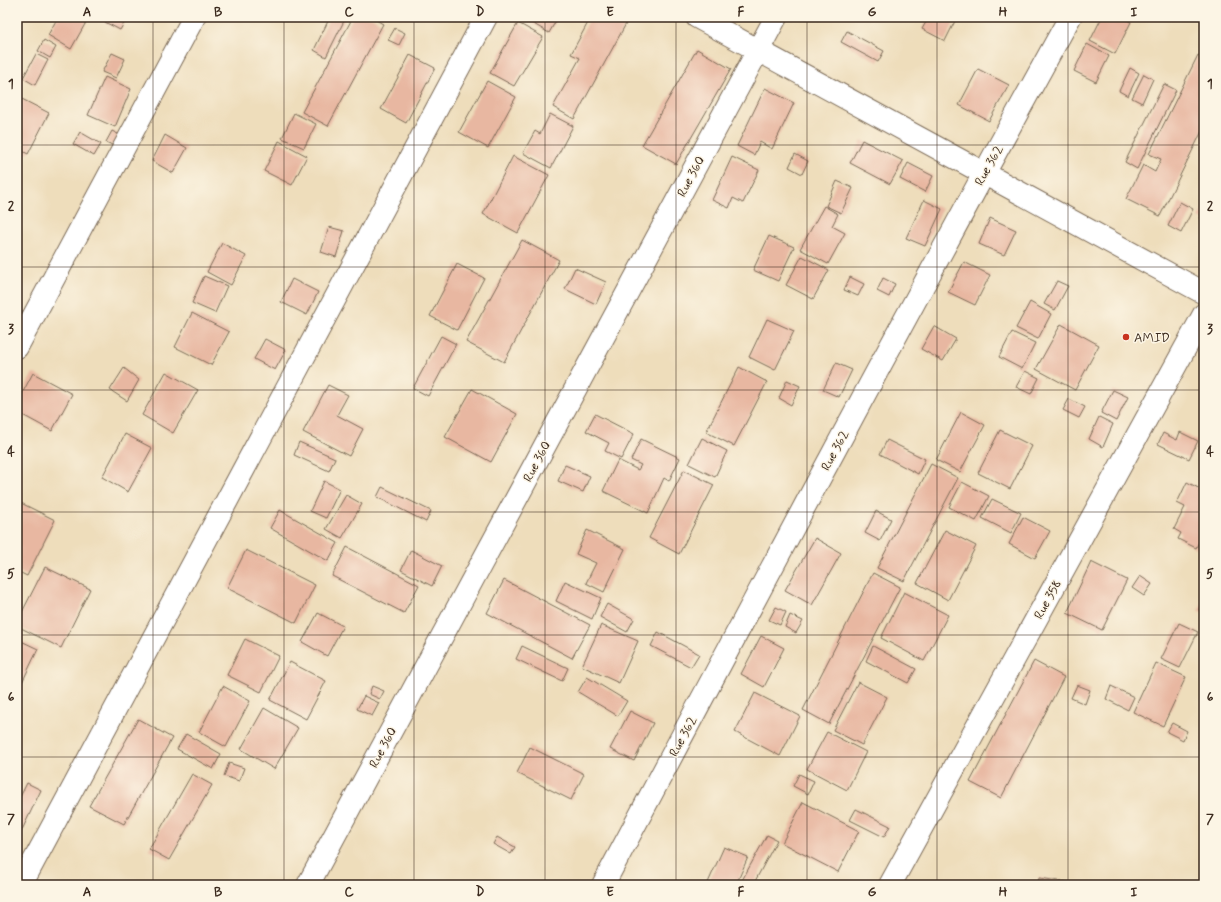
<svg xmlns="http://www.w3.org/2000/svg" width="1221" height="902" font-family="Mynerve,sans-serif">
  <rect width="100%" height="100%" fill="#fcf5e5"/>
  <filter id="ink" filterUnits="userSpaceOnUse"><feTurbulence type="fractalNoise" baseFrequency=".025" numOctaves="2"/><feDisplacementMap in="SourceGraphic" scale="8" xChannelSelector="R" yChannelSelector="G"/><feConvolveMatrix kernelMatrix="1 2 1 2 8 2 1 2 1" color-interpolation-filters="sRGB"/></filter>
  <filter id="wash" filterUnits="userSpaceOnUse"><feTurbulence type="fractalNoise" baseFrequency=".012" numOctaves="4" result="noise"/><feDisplacementMap in="SourceGraphic" scale="16" xChannelSelector="R" yChannelSelector="G"/><feGaussianBlur stdDeviation="0.9" result="paint"/><feColorMatrix in="noise" values="0 0 0 0 0 0 0 0 0 0 0 0 0 0 0 0 0 1.4 0 .05"/><feComposite in="paint" operator="in"/></filter>
  <g filter="url(#wash)">
    <rect width="100%" height="100%" fill="#edb"/>
    <g id="blocks">
      <g fill="#e8b7a1">
        <path d="M58 17H89L71 49 48 35Z"/>
        <path d="M105 17H126L127 18 120 30 103 21Z"/>
        <path d="M330 17H346L326 57 314 50Z"/>
        <path d="M353 17H371L383 24 328 126 302 112Z"/>
        <path d="M522 17H558L549 33Z"/>
        <path d="M591 17H622L628 20 574 119 553 107 580 58 571 54Z"/>
        <path d="M929 17H957L945 41 922 29Z"/>
        <path d="M1102 17H1121L1131 22 1115 54 1090 41Z"/>
        <path d="M518 23 543 37 514 86 490 73Z"/>
        <path d="M395 28 405 33 399 45 388 40Z"/>
        <path d="M847 31 884 51 878 62 841 42Z"/>
        <path d="M44 40 56 47 50 58 38 51Z"/>
        <path d="M1087 44 1109 56 1096 82 1074 71Z"/>
        <path d="M697 49 731 69 676 164 642 145Z"/>
        <path d="M112 53 125 59 116 78 102 72Z"/>
        <path d="M36 54 48 60 35 85 23 78Z"/>
        <path d="M410 55 435 68 406 123 381 109Z"/>
        <path d="M1198 55 1204 58V127L1160 216 1126 199 1143 165 1155 172 1161 159 1149 154Z"/>
        <path d="M1130 68 1139 73 1128 96 1119 91Z"/>
        <path d="M978 69 1009 85 989 121 959 105Z"/>
        <path d="M1144 74 1153 79 1142 103 1132 98Z"/>
        <path d="M105 77 131 89 115 127 88 115Z"/>
        <path d="M487 81 516 97 488 148 459 132Z"/>
        <path d="M1164 84 1176 90 1137 169 1125 162Z"/>
        <path d="M765 88 794 103 772 149 760 142 754 155 737 146Z"/>
        <path d="M18 97 49 113 28 154 17 148Z"/>
        <path d="M294 113 316 124 304 148 282 138Z"/>
        <path d="M550 114 573 126 551 168 523 153 535 131 540 134Z"/>
        <path d="M112 131 126 138 120 149 106 142Z"/>
        <path d="M80 132 101 144 94 156 73 144Z"/>
        <path d="M165 135 187 148 173 173 152 161Z"/>
        <path d="M862 140 903 161 890 184 850 163Z"/>
        <path d="M279 141 307 156 292 185 264 171Z"/>
        <path d="M795 154 808 161 802 174 789 167Z"/>
        <path d="M513 156 549 175 518 233 483 214Z"/>
        <path d="M732 157 759 170 743 203 733 198 729 208 712 200Z"/>
        <path d="M908 163 933 176 925 192 900 179Z"/>
        <path d="M837 181 853 188 841 213 826 206Z"/>
        <path d="M924 200 942 209 925 246 906 238Z"/>
        <path d="M1180 202 1193 209 1181 233 1168 226Z"/>
        <path d="M824 206 838 214 832 226 845 233 828 264 800 249Z"/>
        <path d="M1204 208V220L1199 218Z"/>
        <path d="M990 218 1016 230 1004 255 979 244Z"/>
        <path d="M329 227 344 231 336 257 321 252Z"/>
        <path d="M769 236 794 247 778 281 753 270Z"/>
        <path d="M522 240 559 260 504 362 466 342Z"/>
        <path d="M222 243 246 256 231 285 207 272Z"/>
        <path d="M802 256 829 270 813 299 786 285Z"/>
        <path d="M964 262 990 275 975 305 948 292Z"/>
        <path d="M457 264 484 278 457 330 430 316Z"/>
        <path d="M575 268 606 282 596 304 565 289Z"/>
        <path d="M204 276 227 286 215 313 192 303Z"/>
        <path d="M850 277 864 284 858 296 844 290Z"/>
        <path d="M883 278 895 284 889 297 877 291Z"/>
        <path d="M292 279 318 292 307 315 281 302Z"/>
        <path d="M1057 281 1068 286 1055 310 1044 304Z"/>
        <path d="M1030 302 1051 314 1038 339 1016 328Z"/>
        <path d="M192 313 229 332 211 365 175 347Z"/>
        <path d="M767 319 794 331 775 370 749 357Z"/>
        <path d="M1061 324 1099 345 1075 390 1036 369Z"/>
        <path d="M934 326 956 339 943 361 921 349Z"/>
        <path d="M1012 332 1035 343 1022 369 999 357Z"/>
        <path d="M441 336 456 344 428 396 413 388Z"/>
        <path d="M265 339 286 350 275 370 254 359Z"/>
        <path d="M836 363 852 370 839 397 823 390Z"/>
        <path d="M739 367 767 382 734 446 706 432Z"/>
        <path d="M124 368 139 380 127 401 110 390Z"/>
        <path d="M1025 371 1039 378 1031 394 1016 387Z"/>
        <path d="M166 372 198 390 173 433 142 415Z"/>
        <path d="M33 373 72 394 52 431 17 412V403Z"/>
        <path d="M787 380 800 386 791 405 779 398Z"/>
        <path d="M328 385 348 395 337 415 363 429 349 456 303 432Z"/>
        <path d="M472 389 517 414 491 462 445 437Z"/>
        <path d="M1113 390 1128 397 1116 421 1101 413Z"/>
        <path d="M1069 399 1085 407 1079 418 1063 410Z"/>
        <path d="M961 412 985 425 960 472 936 460Z"/>
        <path d="M595 414 634 434 621 459 605 451 609 443 586 431Z"/>
        <path d="M1099 417 1113 424 1103 447 1089 439Z"/>
        <path d="M1000 430 1032 446 1010 489 978 473Z"/>
        <path d="M1180 432 1198 441 1189 459 1158 444 1163 433 1177 440Z"/>
        <path d="M125 434 152 448 128 492 102 477Z"/>
        <path d="M702 438 727 451 715 477 689 464Z"/>
        <path d="M641 439 680 458 669 481 664 478 648 513 603 491 618 460 638 470 641 465 631 460Z"/>
        <path d="M887 440 925 459 918 474 880 454Z"/>
        <path d="M299 442 335 458 329 471 294 455Z"/>
        <path d="M931 464 958 478 904 581 877 568Z"/>
        <path d="M565 465 590 476 583 492 558 481Z"/>
        <path d="M684 470 714 485 679 554 649 538Z"/>
        <path d="M324 481 340 489 326 518 310 511Z"/>
        <path d="M962 482 989 496 976 521 949 507Z"/>
        <path d="M1187 482 1204 491V532L1196 548 1178 539 1181 533 1174 529 1185 507 1177 503Z"/>
        <path d="M382 487 431 511 426 522 377 497Z"/>
        <path d="M346 495 362 504 342 538 326 529Z"/>
        <path d="M992 499 1021 513 1011 533 982 518Z"/>
        <path d="M17 501 55 520 27 576 17 571Z"/>
        <path d="M280 510 338 543 328 561 270 528Z"/>
        <path d="M876 511 891 519 880 541 865 533Z"/>
        <path d="M1023 517 1050 531 1035 558 1009 544Z"/>
        <path d="M587 530 625 549 604 592 586 583 596 563 576 554Z"/>
        <path d="M945 530 976 546 948 600 917 583Z"/>
        <path d="M815 538 841 553 812 605 785 590Z"/>
        <path d="M347 547 419 585 404 613 332 576Z"/>
        <path d="M246 550 315 585 296 623 227 588Z"/>
        <path d="M411 550 442 566 432 586 401 570Z"/>
        <path d="M1091 562 1127 580 1102 630 1067 613Z"/>
        <path d="M45 567 90 589 61 648 17 626V622Z"/>
        <path d="M873 573 900 587 829 724 803 710Z"/>
        <path d="M1140 576 1152 584 1144 596 1132 588Z"/>
        <path d="M504 580 590 625 572 658 487 613Z"/>
        <path d="M565 581 601 598 592 619 556 601Z"/>
        <path d="M904 592 948 615 924 661 881 638Z"/>
        <path d="M1204 599V613L1199 610Z"/>
        <path d="M607 604 634 619 627 632 600 617Z"/>
        <path d="M776 607 786 612 780 625 769 620Z"/>
        <path d="M318 613 343 626 327 656 302 642Z"/>
        <path d="M790 615 803 621 796 633 785 627Z"/>
        <path d="M1179 623 1198 632 1180 668 1161 659Z"/>
        <path d="M601 625 638 641 619 683 582 666Z"/>
        <path d="M658 632 699 654 691 667 651 646Z"/>
        <path d="M761 636 784 648 764 687 741 674Z"/>
        <path d="M17 639 38 649 17 693Z"/>
        <path d="M245 639 279 656 261 692 227 675Z"/>
        <path d="M522 646 568 668 562 681 516 659Z"/>
        <path d="M873 646 916 669 908 683 866 661Z"/>
        <path d="M1034 661 1064 677 1001 798 970 782Z"/>
        <path d="M290 662 326 681 306 719 270 700Z"/>
        <path d="M1156 663 1186 677 1163 726 1133 712Z"/>
        <path d="M587 677 627 701 618 716 578 692Z"/>
        <path d="M858 682 887 697 862 745 833 730Z"/>
        <path d="M1077 685 1090 690 1085 704 1071 698Z"/>
        <path d="M223 686 250 701 226 747 199 732Z"/>
        <path d="M372 686 384 691 380 699 369 694Z"/>
        <path d="M1111 686 1134 697 1128 710 1106 699Z"/>
        <path d="M755 693 800 716 780 756 735 732Z"/>
        <path d="M364 696 379 703 372 716 357 709Z"/>
        <path d="M264 708 298 728 274 769 241 749Z"/>
        <path d="M630 711 653 723 634 761 610 749Z"/>
        <path d="M138 719 172 738 124 824 89 806Z"/>
        <path d="M1172 723 1187 731 1183 740 1167 732Z"/>
        <path d="M827 732 866 752 847 790 807 769Z"/>
        <path d="M186 734 221 754 213 769 177 749Z"/>
        <path d="M530 747 584 774 571 800 517 773Z"/>
        <path d="M229 763 244 768 239 781 224 776Z"/>
        <path d="M192 774 212 785 169 860 149 849Z"/>
        <path d="M799 774 814 781 808 794 793 786Z"/>
        <path d="M27 783 41 790 21 832 17 830V803Z"/>
        <path d="M803 802 859 831 838 872 782 843Z"/>
        <path d="M856 809 890 826 884 837 850 820Z"/>
        <path d="M767 835 777 840 753 885H742L740 884Z"/>
        <path d="M497 837 515 847 511 854 493 844Z"/>
        <path d="M724 847 748 857 736 885H707Z"/>
        <path d="M1039 878 1066 882 1065 885H1038Z"/>
      </g>
    </g>
  </g>
  <g filter="url(#ink)">
    <use href="#blocks" fill-opacity="0" stroke="#7a6955" stroke-width="1"/>
    <g fill="none" stroke-linecap="round" stroke-linejoin="round">
      <g stroke="#7a6955" stroke-width="24">
        <g id="street">
          <path d="M697 17 1204 293"/>
          <path d="M17 347 194 17"/>
          <path d="M21 885 486 17"/>
          <path d="M308 885 776 17"/>
          <path d="M603 885C757 595 911 305 1070 17"/>
          <path d="M890 885 1204 314"/>
        </g>
      </g>
      <use href="#street" stroke="#fff" stroke-width="22"/>
    </g>
  </g>
  <path fill="none" stroke="#3b2a1e" stroke-width="1" stroke-opacity="0.55" d="M153 17V885M284 17V885M414 17V885M545 17V885M676 17V885M807 17V885M937 17V885M1068 17V885M17 145H1204M17 267H1204M17 390H1204M17 512H1204M17 635H1204M17 757H1204"/>
  <circle fill="#c8321e" stroke="#fcf5e5" stroke-width="1.5" cx="1126" cy="337" r="4"/>
  <g text-anchor="middle" stroke-width="3" stroke-linejoin="round" paint-order="stroke">
    <g font-size="13" fill="#3b2a1e" stroke="#fcf5e5">
      <text transform="translate(988 165) rotate(-61)" y="5">Rue 362</text>
      <text transform="translate(690 176) rotate(-62)" y="5">Rue 360</text>
      <text transform="translate(834 450) rotate(-62)" y="5">Rue 362</text>
      <text transform="translate(536 461) rotate(-62)" y="5">Rue 360</text>
      <text transform="translate(1047 599) rotate(-61)" y="5">Rue 358</text>
      <text transform="translate(682 736) rotate(-62)" y="5">Rue 362</text>
      <text transform="translate(382 747) rotate(-62)" y="5">Rue 360</text>
    </g>
    <g font-size="13" fill="#3b2a1e" stroke="#fcf5e5" text-anchor="start">
      <text x="1134" y="342">AMID</text>
    </g>
  </g>
  <rect width="1221" height="902" fill="none" stroke="#fcf5e5" stroke-width="44"/>
  <rect x="22" y="22" width="1177" height="858" fill="none" stroke="#3b2a1e" stroke-width="1.5"/>
  <g font-size="13" text-anchor="middle" font-weight="bold" fill="#3b2a1e">
    <text x="87" y="16">A</text>
    <text x="218" y="16">B</text>
    <text x="349" y="16">C</text>
    <text x="480" y="16">D</text>
    <text x="610" y="16">E</text>
    <text x="741" y="16">F</text>
    <text x="872" y="16">G</text>
    <text x="1003" y="16">H</text>
    <text x="1134" y="16">I</text>
    <text x="11" y="88">1</text>
    <text x="1210" y="88">1</text>
    <text x="11" y="210">2</text>
    <text x="1210" y="210">2</text>
    <text x="11" y="333">3</text>
    <text x="1210" y="333">3</text>
    <text x="11" y="456">4</text>
    <text x="1210" y="456">4</text>
    <text x="11" y="578">5</text>
    <text x="1210" y="578">5</text>
    <text x="11" y="701">6</text>
    <text x="1210" y="701">6</text>
    <text x="11" y="823">7</text>
    <text x="1210" y="823">7</text>
    <text x="87" y="896">A</text>
    <text x="218" y="896">B</text>
    <text x="349" y="896">C</text>
    <text x="480" y="896">D</text>
    <text x="610" y="896">E</text>
    <text x="741" y="896">F</text>
    <text x="872" y="896">G</text>
    <text x="1003" y="896">H</text>
    <text x="1134" y="896">I</text>
  </g>
</svg>
